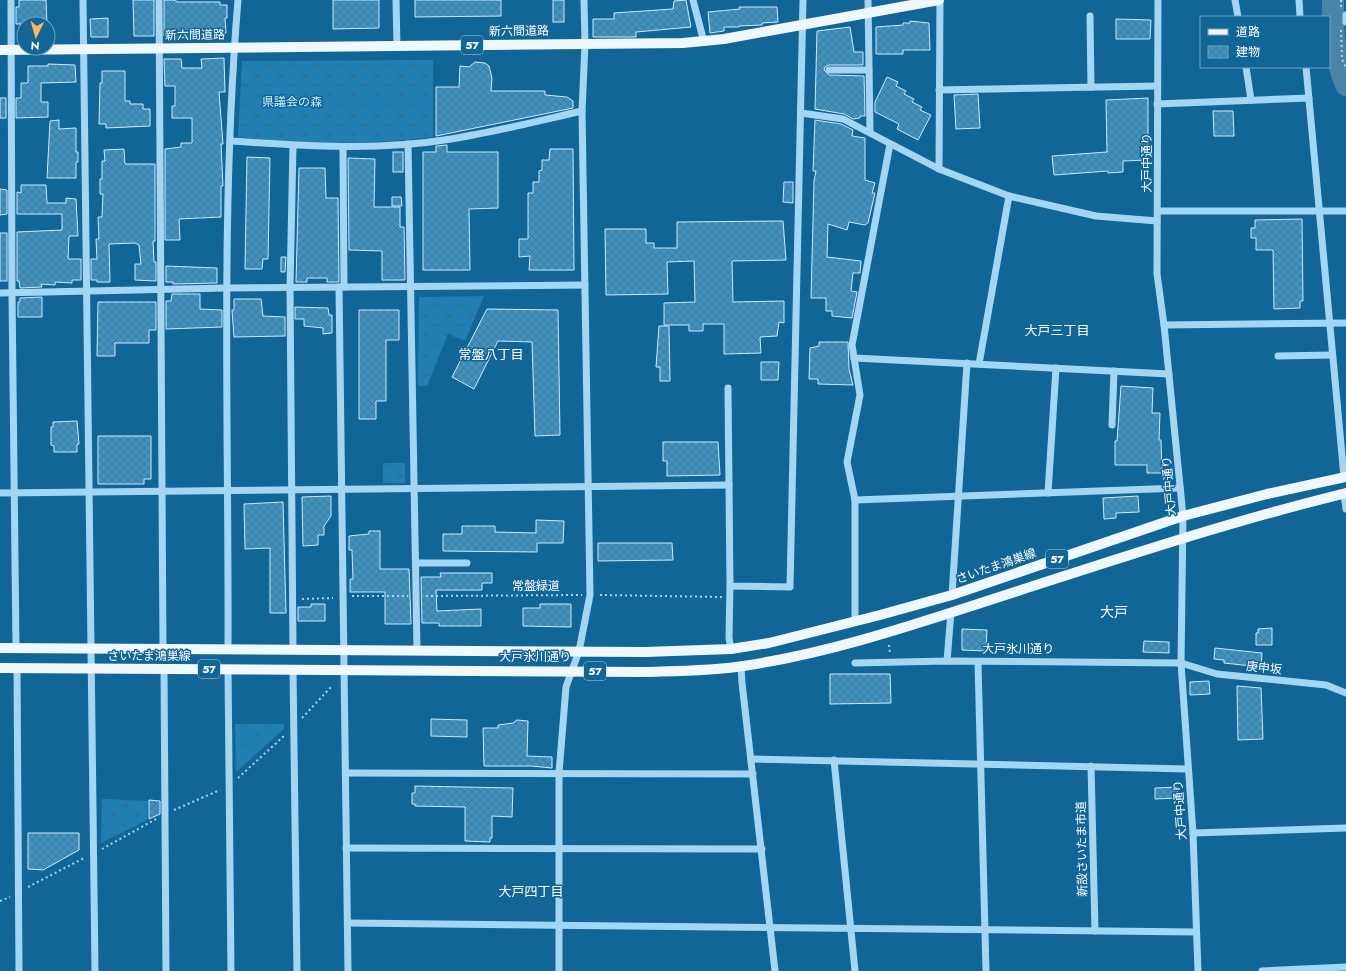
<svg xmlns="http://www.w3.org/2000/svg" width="1346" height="971" font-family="Jost,'Noto Sans JP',sans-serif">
  <defs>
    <pattern id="grass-tufts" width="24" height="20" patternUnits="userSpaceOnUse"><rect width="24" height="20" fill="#217fb4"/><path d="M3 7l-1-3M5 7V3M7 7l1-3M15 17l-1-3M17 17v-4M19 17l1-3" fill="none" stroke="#346885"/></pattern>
    <pattern id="building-cross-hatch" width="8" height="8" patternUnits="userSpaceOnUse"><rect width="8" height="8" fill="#3f91c0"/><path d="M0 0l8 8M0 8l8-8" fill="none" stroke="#447997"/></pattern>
  </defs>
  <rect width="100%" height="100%" fill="#126597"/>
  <g fill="url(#grass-tufts)">
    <path d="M433 60V137C369 145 303 144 238 137L242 61Z"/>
    <path d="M484 296 465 341 448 334 427 386H418L419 297Z"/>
    <rect x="383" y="463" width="22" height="20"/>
    <path d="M235 724H284V729L236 772Z"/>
    <path d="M102 799 148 801 147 820 101 843Z"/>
  </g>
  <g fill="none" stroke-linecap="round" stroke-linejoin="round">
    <path stroke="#4a84a7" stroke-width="22" d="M1333 0C1333 35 1333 53 1346 85"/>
  </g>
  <g fill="url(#building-cross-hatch)" stroke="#cbebfd">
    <path d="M19 0H46L47 24H16V7H19Z"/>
    <path d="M133 0H154V36H134Z"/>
    <path d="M164 0H174L178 2H220V5H227V18H225L226 32 224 37 167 38V36H164Z"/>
    <path d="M333 0H379V28L333 29Z"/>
    <path d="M415 0H501V16L415 17Z"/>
    <rect x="553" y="0" width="11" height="22"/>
    <path d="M686 0 691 27 636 32V37H593V19H614V13L673 9 674 1Z"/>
    <path d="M739 7H777L778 22 762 23V25L739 26V27H724V31L710 33 708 12 740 9Z"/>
    <path d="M108 18V37H91L90 19Z"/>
    <path d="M1116 19 1151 20 1150 39H1116Z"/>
    <path d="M910 21 929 23 930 50H903V54H876V27L903 25V23H910Z"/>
    <path d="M850 27 854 52H863V65H829L825 67 824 70 829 75 864 76 865 116H860V118L853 119 844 114 815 109 817 31Z"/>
    <path d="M224 58 225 92H219L223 144H221L223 186H221V217L179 219 180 240H165V149L181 147V143H192V118H172V106H175V86H165L164 59H181L182 68H202L201 59Z"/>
    <path d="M475 62 485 63 489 66 492 78 491 91H545V95L567 97 573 101V108L436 136V87H459L460 66 469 67Z"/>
    <path d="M48 64 75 65 76 82 41 83V102H48V117L16 118V98H21V83H28V66H48Z"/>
    <path d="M102 71H125V101H130V104H143V109H150V126L106 128V124H99L100 83H102Z"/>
    <path d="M887 77 898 82 896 86 906 91 904 94 914 99 912 102 922 107 920 110 931 115 918 140 897 129 899 124 875 112V102Z"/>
    <path d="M978 94 980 128 956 129 954 95Z"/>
    <rect x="0" y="98" width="6" height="20"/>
    <path d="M1148 98V160L1123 161V172L1108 173V171L1054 175 1052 156 1107 152 1106 100Z"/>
    <path d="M1213 111H1233L1234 136H1214Z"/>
    <path d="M59 120V129L76 128V152H78V162H76V178H47L50 121Z"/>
    <path d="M815 120 841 124 853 130 852 136 865 138V180L875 183 872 193H875L868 223 865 225 849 222 847 230 828 224 827 257 861 261 860 273H853L851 291 857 292 852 318 832 316V311H826V298H811L814 181 816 171H813Z"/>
    <path d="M447 145V152H498V208L469 209 470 270H423V152H436V146Z"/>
    <path d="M124 149 125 164H155V241H153L154 262H156V281L135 280V264H141L139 245 135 243 109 244 110 282H97V280H91V259H97L96 239H99L98 217H102L103 194H100V179H102V161H105L104 150Z"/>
    <path d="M550 149H573L574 270H529L530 256 519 257V239H528V193H533V182H539V171L542 170V160H549Z"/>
    <rect x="393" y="152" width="10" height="20"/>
    <path d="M247 157 270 158 268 259H263L262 269H245Z"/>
    <path d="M348 158 375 159 374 207H400V227H404L405 280H382V251L349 250Z"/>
    <path d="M299 168H325L326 198H338L339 282H327V278H307V282H296Z"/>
    <path d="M784 182H793V203L783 202Z"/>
    <path d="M21 185H46L47 203H66V198L76 199 78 236H69L68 259H81V280H72V283L55 282V285L41 284 42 287 20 288 19 281H17V232L62 230V214H17V192L21 193Z"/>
    <path d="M0 189 7 190V214L0 215Z"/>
    <path d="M392 197H401L402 206H392Z"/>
    <path d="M1302 219 1303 301H1300V308L1274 309 1273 250H1256V238H1251V228H1255V220Z"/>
    <path d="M783 221 786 260 732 261 733 302 784 301V323L779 322 777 336 760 337 761 353 724 354V324H703V331H689V325H664V303L695 302 694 261 667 262 668 294 606 295 605 229H646V243H654V248H677V222Z"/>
    <rect x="0" y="233" width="7" height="48"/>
    <path d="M281 257H286L285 272H281Z"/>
    <path d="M166 266 217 268V283L173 284V282H166Z"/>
    <path d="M172 294H200V309L222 310V327L166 329V301H171Z"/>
    <path d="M42 297V317H18V302H20V298Z"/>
    <path d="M234 299H261L263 316 285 317V336L234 337 232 310H234Z"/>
    <path d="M98 302H156V330H149V343H115V356H97Z"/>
    <path d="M295 307 328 308 329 315H332V333L323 334V328L304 326V319H295Z"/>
    <path d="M487 309 558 310 560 435 535 436 532 342 498 341 474 389 452 377Z"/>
    <path d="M359 310H399V340H386V401H376V419H359Z"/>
    <path d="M659 326H669L670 381H660V367H656Z"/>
    <path d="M819 342H848L849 369 853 385 818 384V379H809L810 348 819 346Z"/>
    <path d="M761 362H779L778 380H761Z"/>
    <path d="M1121 386 1153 388 1152 413H1160L1159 440H1161L1162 473H1147V465H1115V441H1117Z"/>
    <path d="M77 421 79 444H77V452H54V446L51 445V427H53V422Z"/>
    <path d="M98 436H151V479H144V484H98Z"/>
    <path d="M663 442H718L720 475 667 476V461H663Z"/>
    <path d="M331 496V516L324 526V535H318V545L303 546 302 497Z"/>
    <path d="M1138 496 1139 512 1116 513V518L1104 519 1103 498Z"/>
    <path d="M283 502 286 613H270V548L245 549 244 504Z"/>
    <path d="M536 520 564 521 563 543H537V552L443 551V534H462V526H495V532L536 533Z"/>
    <path d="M369 531H380V569H409L411 624H385V592H350V579H353L352 550H349V536L369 534Z"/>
    <path d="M598 543H672L673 560 598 561Z"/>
    <path d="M440 573H492V583H482V590H436L437 611 481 609V626H439V623H422L421 577H441Z"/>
    <path d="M311 604H325V621H298V607H311Z"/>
    <path d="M540 604H571V627L523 626V608H540Z"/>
    <path d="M1272 628V645H1256V633H1258V629Z"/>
    <path d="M962 629 987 630 986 651 962 650Z"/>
    <path d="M1144 641 1169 642V653L1143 652Z"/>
    <path d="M1215 648 1262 653 1261 667 1224 663V660L1214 659Z"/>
    <path d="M830 674H890L891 703 830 704Z"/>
    <path d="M1209 681 1210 694 1190 695V682Z"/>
    <path d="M1237 686 1261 688 1263 739 1238 740Z"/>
    <path d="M431 719 467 720V737L431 736Z"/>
    <path d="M517 720 528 721 527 756 552 757V768L531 766H484L483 728H498V725L513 723Z"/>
    <path d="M415 786 513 788 512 817 492 816V838H490V842L465 841V807L415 806V804H412V793H415Z"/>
    <path d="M1177 787 1178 798 1155 799V788Z"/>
    <path d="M149 800 160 801V814L149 819Z"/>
    <path d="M28 833H79V850L43 870 28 869Z"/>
  </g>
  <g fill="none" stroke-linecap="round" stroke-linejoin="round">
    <g stroke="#a3d6f3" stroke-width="2" stroke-dasharray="2 3" stroke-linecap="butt">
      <path d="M1341 0V8"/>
      <path d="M1341 30 1342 59 1346 68"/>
      <path d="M600 595 722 597"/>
      <path d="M352 596H408"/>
      <path d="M426 596 582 595"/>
      <path d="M302 599 333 598"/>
      <path d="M889 645 890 654"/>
      <path d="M302 718 332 686"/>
      <path d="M238 778 285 735"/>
      <path d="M174 810 220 790"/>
      <path d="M102 849 156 819"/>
      <path d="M28 887 84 858"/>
      <path d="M0 901 10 897"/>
    </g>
    <g stroke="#a3d6f3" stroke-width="7">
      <path d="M11 0 12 293 16 648"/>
      <path d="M83 0 95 971"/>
      <path d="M159 0 163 648"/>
      <path d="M396 0 397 46"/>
      <path d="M693 0 704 42"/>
      <path d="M868 0 870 132"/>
      <path d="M1158 0 1157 274 1164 325 1183 516 1181 663 1193 833 1198 971"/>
      <path d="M1235 0 1238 17"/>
      <path d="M1299 0 1300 17"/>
      <path d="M1346 15V22"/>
      <path d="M1090 16 1091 87"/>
      <path d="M1246 67 1251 100"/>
      <path d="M1306 67 1344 477"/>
      <path d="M829 70H869"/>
      <path d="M939 90 1157 86"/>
      <path d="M1157 104 1309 98"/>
      <path d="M801 113 843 119 939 169 1009 196 1096 216 1157 221"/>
      <path d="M231 141C304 146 379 151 451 139 495 132 538 121 582 111"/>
      <path d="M408 144 417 650"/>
      <path d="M293 146 290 287 293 650"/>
      <path d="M343 147 344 287"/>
      <path d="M939 169 940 0"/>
      <path d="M1158 211H1346"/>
      <path d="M339 287 348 971"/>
      <path d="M0 293 226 288 585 285"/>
      <path d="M1164 325 1346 323"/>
      <path d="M1278 356 1331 355"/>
      <path d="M854 358 1169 374"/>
      <path d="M979 364 1009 196"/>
      <path d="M728 388 730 586 790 587 803 0"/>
      <path d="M1112 425 1114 371"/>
      <path d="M0 493 729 485"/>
      <path d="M1048 493 1056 368"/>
      <path d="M1344 494 1346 509"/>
      <path d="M855 500 1180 488"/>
      <path d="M416 563H467"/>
      <path d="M730 586 729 638 731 649"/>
      <path d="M952 595 967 363"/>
      <path d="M855 621V500L847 462 860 395 852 345 890 144"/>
      <path d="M228 649C229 433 220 216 238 0"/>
      <path d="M947 661 951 612"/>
      <path d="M978 662 986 971"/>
      <path d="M855 663 947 661 1181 663 1217 674 1326 685 1346 693"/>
      <path d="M741 666 742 683 775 971"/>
      <path d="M17 668 19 971"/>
      <path d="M164 668 166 971"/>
      <path d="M228 669 231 971"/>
      <path d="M293 670 297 971"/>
      <path d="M751 759 1187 769"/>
      <path d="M834 760 855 971"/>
      <path d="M1091 766 1095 931"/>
      <path d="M346 773 753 774"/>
      <path d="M1193 833 1346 828"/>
      <path d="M346 848 762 849"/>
      <path d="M348 923 1196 932"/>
      <path d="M559 971V773L566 687 579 651 590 595 582 111 585 44 584 0"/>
      <path d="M1262 971 1346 967"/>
    </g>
    <g stroke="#eff8ff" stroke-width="10">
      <path d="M0 50 683 43 724 39 939 0"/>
      <path d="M0 648 645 652 731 649 769 643 880 615 952 595 1183 516 1267 494 1346 477"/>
      <path d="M0 668 645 672C678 671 711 671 743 666 838 652 930 619 1021 590 1129 555 1236 520 1346 493"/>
    </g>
  </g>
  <g text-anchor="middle" stroke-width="3" stroke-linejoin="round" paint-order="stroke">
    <g fill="#126597" stroke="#b8d1e0" stroke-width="1">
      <rect x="461" y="36" width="22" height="18" rx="3"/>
      <rect x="1046" y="550" width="22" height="18" rx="3"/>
      <rect x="198" y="660" width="22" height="18" rx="3"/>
      <rect x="584" y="662" width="22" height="18" rx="3"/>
    </g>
    <g font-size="11" font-weight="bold" fill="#fff">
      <text x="472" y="49">57</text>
      <text x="1057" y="563">57</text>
      <text x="209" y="673">57</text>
      <text x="595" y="675">57</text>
    </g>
    <g font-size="12" fill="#fff" stroke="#126597">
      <text transform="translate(519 31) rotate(-1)" y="4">新六間道路</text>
      <text transform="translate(195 35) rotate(-1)" y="4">新六間道路</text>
      <text transform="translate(1147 163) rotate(-90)" y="4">大戸中通り</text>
      <text transform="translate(1169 486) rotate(-95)" y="4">大戸中通り</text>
      <text transform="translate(996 566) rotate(-19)" y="4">さいたま鴻巣線</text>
      <text x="536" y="590">常盤緑道</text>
      <text x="1018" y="653">大戸氷川通り</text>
      <text x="149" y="660">さいたま鴻巣線</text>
      <text x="535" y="661">大戸氷川通り</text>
      <text transform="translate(1264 668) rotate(6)" y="4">庚申坂</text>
      <text transform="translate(1180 810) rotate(-94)" y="4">大戸中通り</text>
      <text transform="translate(1082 849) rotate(-91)" y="4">新設さいたま市道</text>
    </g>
    <g font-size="12" fill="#cbebfd" stroke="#126597">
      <text x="292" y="106">県議会の森</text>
    </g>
    <g font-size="13" fill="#fff" stroke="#126597">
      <text x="1057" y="335">大戸三丁目</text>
      <text x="491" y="359">常盤八丁目</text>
      <text x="531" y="896">大戸四丁目</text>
    </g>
    <g font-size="14" fill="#fff" stroke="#126597">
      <text x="1114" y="617">大戸</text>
    </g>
  </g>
  <rect x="1200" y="16" width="130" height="52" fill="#126597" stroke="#71a3c1"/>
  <rect x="1208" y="29" width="20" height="6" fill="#eff8ff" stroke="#71a3c1"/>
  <text x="1236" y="36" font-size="12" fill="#ffffff">道路</text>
  <rect x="1208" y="46" width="20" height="12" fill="url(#building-cross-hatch)" stroke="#71a3c1"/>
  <text x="1236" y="56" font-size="12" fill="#ffffff">建物</text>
  <g transform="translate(36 36) rotate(185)"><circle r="19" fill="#126597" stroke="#71a3c1"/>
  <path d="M0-3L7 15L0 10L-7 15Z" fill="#ffb665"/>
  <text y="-6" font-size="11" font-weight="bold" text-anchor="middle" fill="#ffffff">N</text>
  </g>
</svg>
